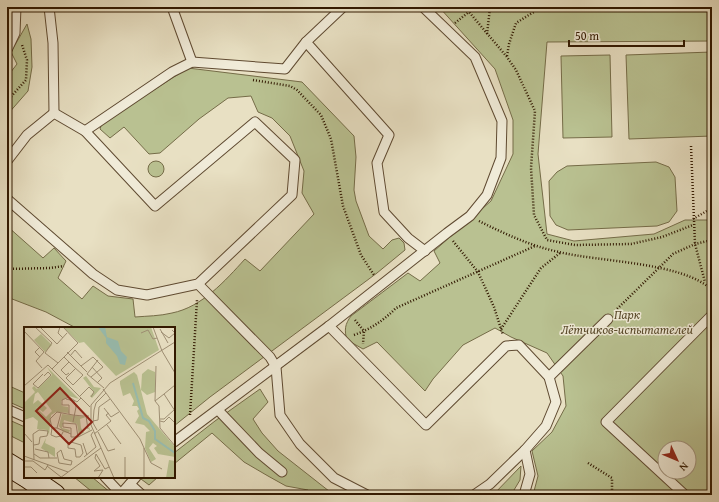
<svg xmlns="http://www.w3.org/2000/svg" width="719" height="502" font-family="'Gentium Book Plus',serif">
  <rect width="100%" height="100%" fill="#e8e0c3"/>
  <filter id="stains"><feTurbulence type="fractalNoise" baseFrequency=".005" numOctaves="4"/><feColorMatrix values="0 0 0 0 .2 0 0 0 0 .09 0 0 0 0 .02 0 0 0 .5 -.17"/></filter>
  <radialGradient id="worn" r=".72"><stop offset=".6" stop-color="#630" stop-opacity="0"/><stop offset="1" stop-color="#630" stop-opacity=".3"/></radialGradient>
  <g fill="#b9c191" stroke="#756c48" fill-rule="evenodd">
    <path d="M439 7H712V41L547 42 538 154 547 234 574 241 654 234 685 220H712V495H533L538 476 532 451 552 432 566 406 563 376 547 353 511 337 495 328 463 345 433 379 425 391 377 342 363 349 347 340C344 330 345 324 351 316L408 273 420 281 440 263 434 251 491 201 513 154V120L495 69ZM665 448H689V472H665Z"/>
    <path d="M27 24 31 39 32 67 28 91 7 115V77L17 64 11 52Z"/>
    <path d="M712 52V136L629 139 626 55Z"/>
    <path d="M610 55 612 137 563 138 561 56Z"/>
    <path d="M188 68 302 82 354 136 356 157 354 190 356 201 369 236 383 249 392 240 399 238 404 243 405 250 377 273 210 397 174 426V328H76L46 312 7 297V226L43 258 54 248 66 261 58 278 82 299 93 286 108 296 133 299 135 317C147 316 160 316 172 313 202 307 225 281 245 259L260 271 314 214 302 193 304 171 290 136 272 118 258 112 251 96 228 98 199 119 160 153 149 154 124 127 110 138 100 129 102 123Z"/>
    <circle cx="156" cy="169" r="8"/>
    <path d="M656 162 669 167 675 177 677 211 669 222 657 226 568 230 556 225 550 216 549 181 557 172 567 166Z"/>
    <path d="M7 385 25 393V409L7 401Z"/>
    <path d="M260 389 268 402 253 419 262 433 278 451 334 495H307L308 490 286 486 268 476 244 462 212 433 174 464V453L215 421Z"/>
    <path d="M7 419 25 427V443L7 434Z"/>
    <path d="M521 466 520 480 511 495H493Z"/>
    <path d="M74 477H92L111 493 109 495H96Z"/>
    <path d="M144 477H158L149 485 141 479Z"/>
  </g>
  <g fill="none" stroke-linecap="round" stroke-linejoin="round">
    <g stroke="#5f4a31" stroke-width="11">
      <g id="lane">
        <path d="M49 7 53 43 54 113"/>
        <path d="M172 7 192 62"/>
        <path d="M343 7 306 42 389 135 377 163 384 212 408 238 425 251"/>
        <path d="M7 50 15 33 16 7"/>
        <path d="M85 131 172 72 192 62 285 69 306 42"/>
        <path d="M7 161 27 135 54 113 85 131 155 206 255 122 295 160 292 195 198 284 147 295 117 290 93 274 7 199"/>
        <path d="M198 284 270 357 276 367 280 415 300 444 334 478 367 495"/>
        <path d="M329 326 426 425 506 346 519 345 549 377 556 402 546 426 525 450 530 474 524 495"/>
        <path d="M549 377 608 319"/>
        <path d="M7 409 25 417"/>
        <path d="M218 410 259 453 282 472"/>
        <path d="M174 442 329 326 447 233 470 216 487 195 501 158 502 121 475 57 423 7"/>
        <path d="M105 477 121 494"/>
        <path d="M130 484 142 495"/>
        <path d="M120 495 136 477"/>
        <path d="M474 495 490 484 525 450"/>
        <path d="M685 495 606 422 712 315"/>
      </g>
    </g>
    <g stroke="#311800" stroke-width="24">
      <g id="secondary">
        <path d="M7 464 25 475"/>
        <path d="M28 477 54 495"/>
      </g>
    </g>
    <g stroke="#311800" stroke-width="2.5" stroke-dasharray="1 2" stroke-linecap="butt">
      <path d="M467 7 469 12 507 57 516 70 535 111 531 168 534 215 547 240 575 245 631 244 662 237 693 225"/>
      <path d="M484 7 490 8 494 7"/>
      <path d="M455 23 475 7"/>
      <path d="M487 34 490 8"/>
      <path d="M507 56 509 44 516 23 537 10 553 7"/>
      <path d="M253 80 290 86 297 90 321 115 331 139 343 206 361 255 374 275"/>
      <path d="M7 101 26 80 27 60 22 45"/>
      <path d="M691 146 695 244 705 282"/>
      <path d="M693 219 712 208"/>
      <path d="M479 221C505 234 531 246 559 252 599 262 683 262 712 290"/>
      <path d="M453 241 478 272 494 307 503 335"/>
      <path d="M7 269 50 268 64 266"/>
      <path d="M615 311 673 254 695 244 712 240"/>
      <path d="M355 320 364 331 363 344"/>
      <path d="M501 329 541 268 560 253"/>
      <path d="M354 335C371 329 384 320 396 308L535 246"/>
      <path d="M190 415 197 300"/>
      <path d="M588 463 612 478V495"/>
    </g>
    <use href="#lane" stroke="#f0ebd8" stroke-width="9"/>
    <use href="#secondary" stroke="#f0ebd8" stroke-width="22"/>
  </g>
  <g text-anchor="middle" stroke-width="3" stroke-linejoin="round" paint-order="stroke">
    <g font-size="13" font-style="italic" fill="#5a4b2c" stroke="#f0ebd8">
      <text x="627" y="319">Парк<tspan x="627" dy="15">Лётчиков-испытателей</tspan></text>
    </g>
  </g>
  <g transform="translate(24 327)">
    <rect width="151" height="151" fill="#e8e0c3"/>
    <path d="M39 0H127L135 23 92 49 60 15 55 16ZM17 7 28 18 21 25 10 13ZM23 40 55 72 45 69 37 74 38 79 44 80 45 86 32 85 27 88 25 108 23 103 13 102 14 94 9 90 0 93V76L11 65 8 61 10 59 13 62 28 48ZM14 65 28 84 22 90 12 80 19 85 23 81 14 73 9 77 11 67ZM124 42 131 45V65L123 68 117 63 118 47ZM110 45 113 48 123 87 151 120V130L134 127 130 121 133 119 129 116 125 121 132 132 127 135 121 121 122 105 126 104 120 98 111 96 115 89 113 84 115 82 113 79H108L110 74 106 66 99 69 96 57V54ZM62 49 70 60 77 61 68 71 66 69 70 65 59 51ZM38 87 62 90 56 92 57 101 60 106 65 103 64 95 66 103 55 108 53 97 40 93 38 101 46 103 45 106 39 105 35 99ZM22 111 21 116 31 121V130L17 121ZM145 133 151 134V151H142Z" fill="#b9c191" fill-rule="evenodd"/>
    <path d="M74 0H81L83 10 94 14 97 24 103 30 101 38 96 37 93 29 82 16V11Z" fill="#98bdb0"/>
    <path fill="none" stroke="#98bdb0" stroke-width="2" d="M109 56 119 91 125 94 131 104V112L151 126"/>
    <path fill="none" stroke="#9f9075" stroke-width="1" d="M11 0 28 16 21 26 34 36 28 42M16 0 33 17 43 6M36 0 34 6 39 11M129 0 138 24 151 46M136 2 144 16M0 4 20 25 12 34 18 41M137 5 145 11 151 6 148 3M117 6 124 3 129 12 133 11M43 25 57 39M46 29 51 23 58 31M16 30 11 25 16 20M40 30 50 40 59 48 49 58 42 51 52 41M74 33 63 47 80 61M34 36 54 16 39 0M132 39 131 74 135 79 136 101 151 119M68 40 78 51 73 56M63 45 57 39 69 30 79 40 67 50M45 46 42 48 37 43 45 35M19 47 9 57 14 61 27 48 24 45 20 49M0 59 24 38 66 80M79 62 116 112 120 121V151M140 67 151 58M55 70 65 60 70 65 67 70M42 72 50 74 52 80 49 95M131 74 140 67 151 84M80 81 87 90 95 85M37 86 33 101H28L26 92 33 85 49 88 59 89H65M45 87V78H38V73L45 70 53 75 57 71M62 89 64 102M136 92H140L150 83M69 94 74 93 75 80 86 72M136 94 140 95 145 90 151 96M83 98 97 117M28 101 27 108 32 110 37 109 39 105M33 101 47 107M73 103 69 96 70 83 72 76 82 66M74 105 84 124 91 122M0 106 8 115M70 107 87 94 82 88 85 86M54 110 52 97 39 96V100L47 101V110H54L68 103M47 115 57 118 59 126 56 130H52L51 122 44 121V116ZM59 116 63 128M120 121 127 136 138 142M11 122 24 125 25 131M37 123 40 132 48 134 47 138 35 136 33 126ZM10 127 16 131H33M72 127 71 131 76 139 70 144 79 143 74 151M72 127 81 142 85 140M0 129 44 145M60 130 72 120 67 108 69 105M10 133 9 107 15 103 24 104 23 109 16 110 15 117 10 118M0 134H9L21 143 24 138M23 139 37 150M0 140H7L13 146M36 151 77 121M90 151 67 98V78L86 56 151 15M101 151V130"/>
    <path fill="#8f2418" fill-opacity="0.15" stroke="#8f2418" stroke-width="2" d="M36 61 68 95 45 117 12 84Z"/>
    <rect width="151" height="151" fill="none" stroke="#311800" stroke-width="2"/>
  </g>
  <rect width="719" height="502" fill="none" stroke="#e8e0c3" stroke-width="24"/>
  <rect x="8" y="8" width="703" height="486" fill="none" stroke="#311800" stroke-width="2"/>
  <rect x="12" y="12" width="695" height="478" fill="none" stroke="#311800"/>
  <g transform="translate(677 460) rotate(134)"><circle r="19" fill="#f0ebd8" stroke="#a49782"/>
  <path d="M0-3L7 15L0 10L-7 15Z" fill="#8f2418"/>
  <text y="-6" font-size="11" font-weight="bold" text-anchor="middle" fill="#311800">N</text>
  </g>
  <path d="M569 40v6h115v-6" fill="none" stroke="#311800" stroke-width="2"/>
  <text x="575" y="40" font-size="12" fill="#311800" stroke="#f0ebd8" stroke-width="3" paint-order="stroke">50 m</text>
  <rect width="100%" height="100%" filter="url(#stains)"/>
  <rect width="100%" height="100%" fill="url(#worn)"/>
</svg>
